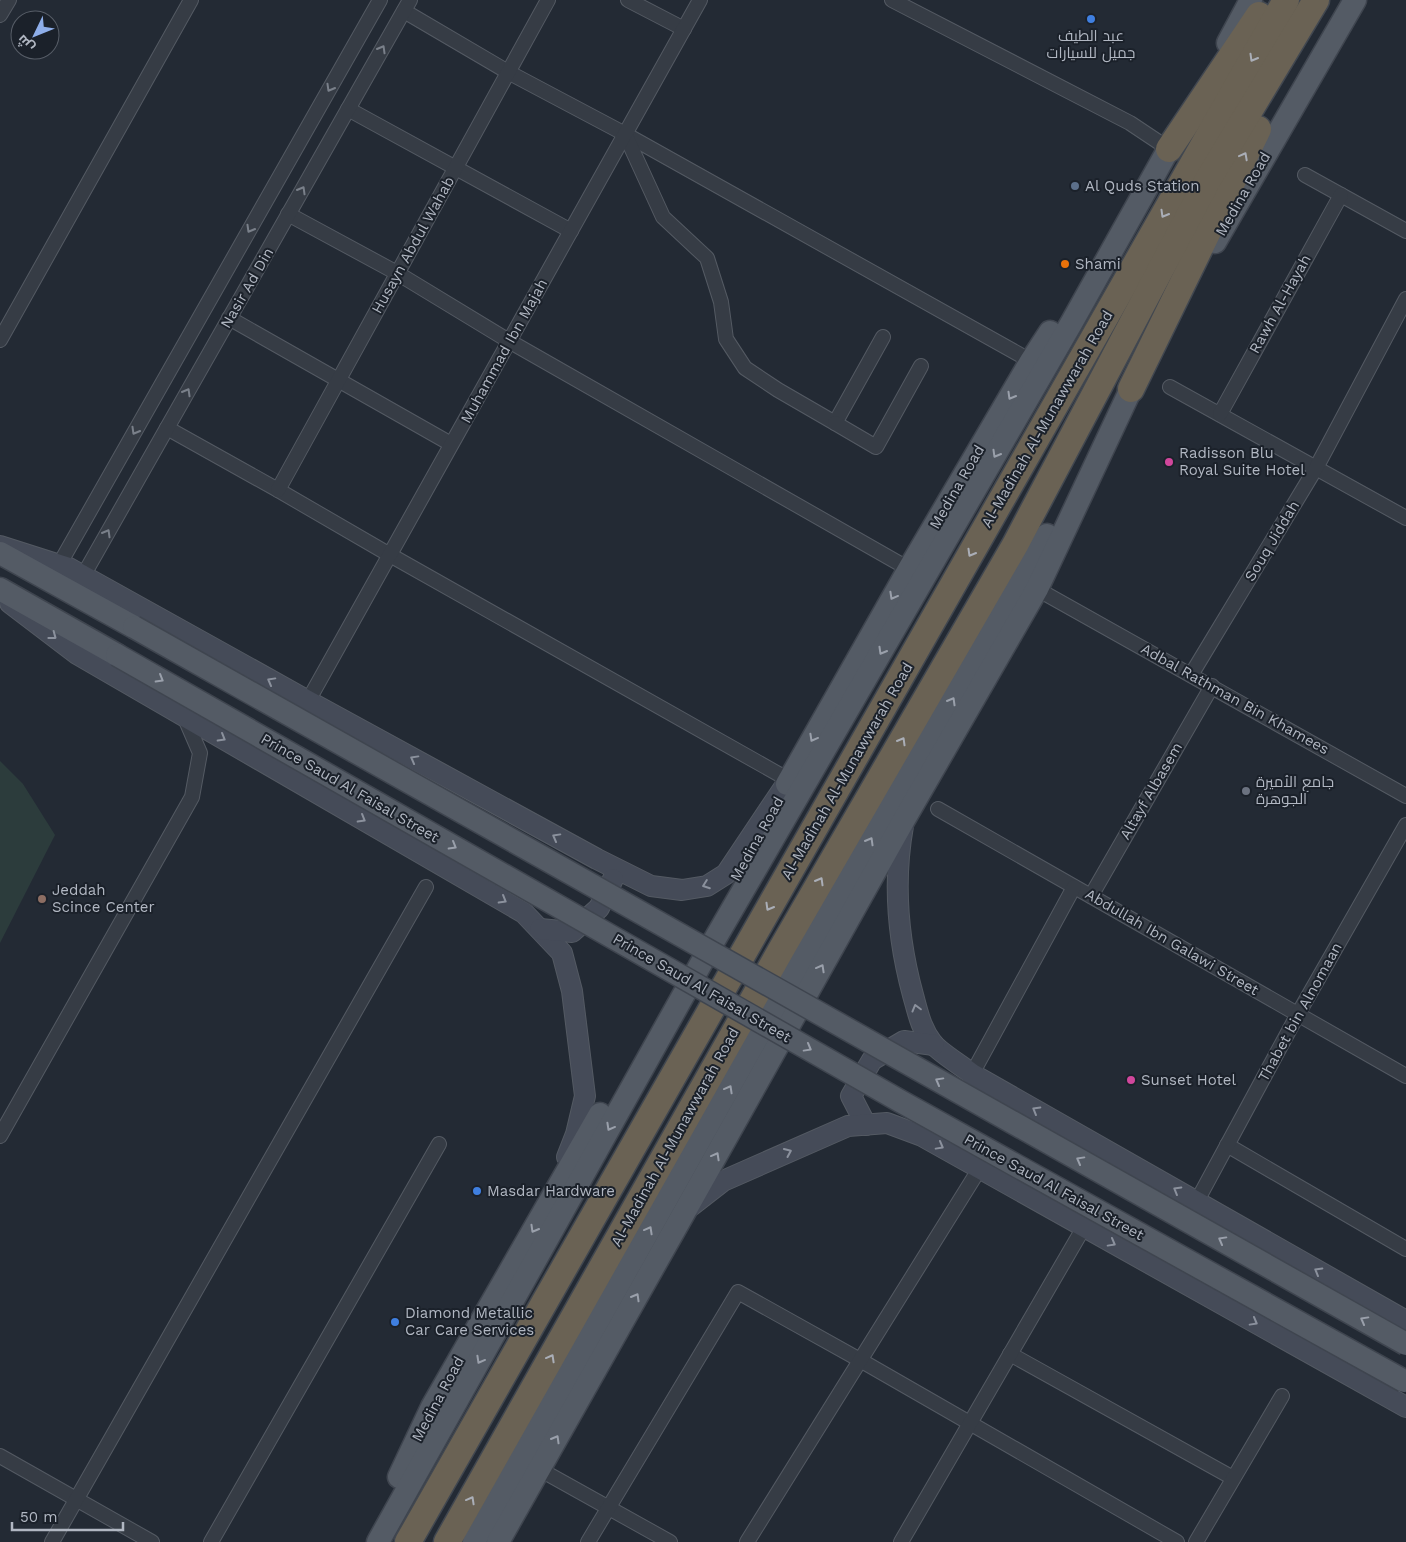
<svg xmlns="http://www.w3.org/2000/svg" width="1406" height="1542" font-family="'Work Sans',Cairo,sans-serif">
  <rect width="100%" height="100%" fill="#232a34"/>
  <path fill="#2c3c3c" d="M0 761 23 784 55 835 0 943Z"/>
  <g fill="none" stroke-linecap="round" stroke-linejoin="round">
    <g stroke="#545a63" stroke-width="16">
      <g id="street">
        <path d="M628 0 684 29"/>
        <path d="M892 0 1130 123 1169 149"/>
        <path d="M404 11 508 72 625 134 1031 361"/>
        <path d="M0 15 9 0"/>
        <path d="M348 109 571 231"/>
        <path d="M625 134 663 217 707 258 721 302 726 339 745 368 778 390 835 423 883 337"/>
        <path d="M1305 175 1406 231"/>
        <path d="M288 214 397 273 509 341 909 569"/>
        <path d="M229 318 451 444"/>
        <path d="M0 340 191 0"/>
        <path d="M1170 387 1406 518"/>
        <path d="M1220 414 1341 195"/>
        <path d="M835 423 876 447 921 366"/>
        <path d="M167 428 278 490 390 555 789 780"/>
        <path d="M278 490 548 0"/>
        <path d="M59 565 380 0"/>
        <path d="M83 576 410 0"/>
        <path d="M1037 589 1406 796"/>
        <path d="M1191 675 1316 468 1406 299"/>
        <path d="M308 701 700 0"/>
        <path d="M938 809 1406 1076"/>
        <path d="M1091 896 1212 686"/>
        <path d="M972 1074 1074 887"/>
        <path d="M0 1136 192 797 200 753 184 716"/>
        <path d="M1227 1145 1406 1249"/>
        <path d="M1197 1201 1298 1014 1406 825"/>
        <path d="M1010 1354 1233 1478"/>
        <path d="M0 1456 152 1542"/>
        <path d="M539 1469 670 1542"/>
        <path d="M52 1542 426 887"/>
        <path d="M211 1542 439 1144"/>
        <path d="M588 1542 738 1292 860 1360 1177 1542"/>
        <path d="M747 1542 980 1168"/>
        <path d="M901 1542 1084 1227"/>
        <path d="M1196 1542 1282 1396"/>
      </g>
    </g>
    <g stroke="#545a63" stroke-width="22">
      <g id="secondary">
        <path d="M0 546 69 568 308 701 597 859 651 886 682 890 707 886 726 874 789 780"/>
        <path d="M10 603 77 654 524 913 562 953 572 991 585 1096 576 1134 567 1157"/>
        <path d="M903 826C893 882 898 940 913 995 918 1013 921 1029 933 1044 942 1054 961 1065 972 1074L1406 1321"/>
        <path d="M540 929 572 932 599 908 613 879"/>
        <path d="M866 1125 851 1096 872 1060 904 1041 934 1045"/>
        <path d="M687 1209 723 1181 848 1126 887 1123 922 1136 1406 1407"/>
      </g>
    </g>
    <g stroke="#3f454f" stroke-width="25">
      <g id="primary">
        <path d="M1228 43 1251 0"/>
        <path d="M1215 242 1355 0"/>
        <path d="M0 553 134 627"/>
        <path d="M0 589 117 655"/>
        <path d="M787 784 909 569 1031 361 1050 332"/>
        <path d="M399 1477 432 1407 600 1114"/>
        <path d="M378 1542 708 951 1072 322 1177 134"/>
        <path d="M474 1542 783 992 1047 535"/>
        <path d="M498 1542 685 1211 905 818 1037 589 1131 389 1140 373"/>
      </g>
    </g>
    <g stroke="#414750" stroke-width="29">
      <g id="highway">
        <path d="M1169 149 1259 15"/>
        <path d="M1131 389 1258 129"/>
        <path d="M408 1542 1286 0"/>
        <path d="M447 1542 782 948 1015 545 1209 178 1316 0"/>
      </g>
    </g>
    <use href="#street" stroke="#363c45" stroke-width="14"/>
    <use href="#secondary" stroke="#454b58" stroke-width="20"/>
    <use href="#primary" stroke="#545b65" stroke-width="22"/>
    <use href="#highway" stroke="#6a6254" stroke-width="26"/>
    <g stroke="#3f454f" stroke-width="25" stroke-linecap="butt">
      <g id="primary-bridge">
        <path d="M134 627 1406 1344"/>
        <path d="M117 655 900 1101 1404 1381"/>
      </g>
    </g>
    <use href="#primary-bridge" stroke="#545b65" stroke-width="22"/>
  </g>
  <defs><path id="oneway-chevron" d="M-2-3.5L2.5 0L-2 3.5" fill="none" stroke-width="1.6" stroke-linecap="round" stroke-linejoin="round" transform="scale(1.25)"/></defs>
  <g stroke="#7a808a">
    <use href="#oneway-chevron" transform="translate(382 49) rotate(-60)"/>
    <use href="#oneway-chevron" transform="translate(330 88) rotate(120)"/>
    <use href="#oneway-chevron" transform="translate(302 190) rotate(-60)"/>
    <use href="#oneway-chevron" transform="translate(250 229) rotate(120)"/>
    <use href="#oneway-chevron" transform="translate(187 392) rotate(-60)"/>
    <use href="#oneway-chevron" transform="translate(135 431) rotate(120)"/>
    <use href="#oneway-chevron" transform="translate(107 533) rotate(-60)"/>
  </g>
  <g stroke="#aaaeb7">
    <use href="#oneway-chevron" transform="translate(1253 58) rotate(120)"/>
    <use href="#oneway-chevron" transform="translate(1244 156) rotate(-62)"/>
    <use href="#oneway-chevron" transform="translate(1164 214) rotate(120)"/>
    <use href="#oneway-chevron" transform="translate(971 553) rotate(120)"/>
    <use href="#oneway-chevron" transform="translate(902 741) rotate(-60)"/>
    <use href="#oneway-chevron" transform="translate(820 881) rotate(-60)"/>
    <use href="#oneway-chevron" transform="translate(769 907) rotate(120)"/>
    <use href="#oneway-chevron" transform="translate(551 1358) rotate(-61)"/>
    <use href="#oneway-chevron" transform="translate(471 1500) rotate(-61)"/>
  </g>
  <g stroke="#9aa0ab">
    <use href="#oneway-chevron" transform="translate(1011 396) rotate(120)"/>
    <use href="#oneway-chevron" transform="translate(996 454) rotate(120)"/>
    <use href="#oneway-chevron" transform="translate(893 596) rotate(119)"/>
    <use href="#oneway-chevron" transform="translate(882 651) rotate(120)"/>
    <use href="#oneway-chevron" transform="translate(160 679) rotate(30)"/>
    <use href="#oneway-chevron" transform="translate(952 701) rotate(-60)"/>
    <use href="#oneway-chevron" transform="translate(813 738) rotate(119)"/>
    <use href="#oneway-chevron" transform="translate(870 841) rotate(-60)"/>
    <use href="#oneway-chevron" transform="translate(453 846) rotate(30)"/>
    <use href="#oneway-chevron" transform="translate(821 968) rotate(-61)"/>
    <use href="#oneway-chevron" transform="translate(808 1048) rotate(29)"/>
    <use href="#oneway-chevron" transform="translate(939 1081) rotate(-151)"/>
    <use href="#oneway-chevron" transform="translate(729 1089) rotate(-61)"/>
    <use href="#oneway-chevron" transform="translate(610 1127) rotate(119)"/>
    <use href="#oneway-chevron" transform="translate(716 1156) rotate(-61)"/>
    <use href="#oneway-chevron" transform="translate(1080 1160) rotate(-151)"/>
    <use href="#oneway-chevron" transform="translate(534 1229) rotate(120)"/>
    <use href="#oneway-chevron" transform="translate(649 1230) rotate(-61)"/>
    <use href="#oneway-chevron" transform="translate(1222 1240) rotate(-151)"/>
    <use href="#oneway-chevron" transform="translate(636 1297) rotate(-60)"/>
    <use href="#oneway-chevron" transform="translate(1364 1320) rotate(-151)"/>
    <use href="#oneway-chevron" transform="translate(480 1360) rotate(119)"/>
    <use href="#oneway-chevron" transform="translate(556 1439) rotate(-60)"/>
  </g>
  <g stroke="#8b919d">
    <use href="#oneway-chevron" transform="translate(53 636) rotate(37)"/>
    <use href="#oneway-chevron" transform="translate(271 681) rotate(-151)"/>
    <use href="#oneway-chevron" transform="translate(222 738) rotate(30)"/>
    <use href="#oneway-chevron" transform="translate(414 759) rotate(-151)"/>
    <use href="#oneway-chevron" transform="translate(362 819) rotate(30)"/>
    <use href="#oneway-chevron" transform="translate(556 837) rotate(-151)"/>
    <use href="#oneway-chevron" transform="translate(706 885) rotate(160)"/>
    <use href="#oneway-chevron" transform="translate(503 900) rotate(30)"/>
    <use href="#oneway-chevron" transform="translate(916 1008) rotate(-105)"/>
    <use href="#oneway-chevron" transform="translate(1036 1110) rotate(-150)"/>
    <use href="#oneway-chevron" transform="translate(940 1146) rotate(29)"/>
    <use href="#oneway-chevron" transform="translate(788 1152) rotate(-24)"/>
    <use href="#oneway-chevron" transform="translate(1177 1190) rotate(-150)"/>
    <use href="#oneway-chevron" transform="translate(1112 1243) rotate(29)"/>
    <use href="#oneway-chevron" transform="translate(1318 1271) rotate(-150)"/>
    <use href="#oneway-chevron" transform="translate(1254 1322) rotate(29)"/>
  </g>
  <g fill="#3f7fe0" stroke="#1b212a" stroke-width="2">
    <circle cx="1091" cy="19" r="5"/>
    <circle cx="477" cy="1191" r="5"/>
    <circle cx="395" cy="1322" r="5"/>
  </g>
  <circle fill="#5c6f8a" stroke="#1b212a" stroke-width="2" cx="1075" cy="186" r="5"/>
  <circle fill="#e8710a" stroke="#1b212a" stroke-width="2" cx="1065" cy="264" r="5"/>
  <g fill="#d1479c" stroke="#1b212a" stroke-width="2">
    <circle cx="1169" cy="462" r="5"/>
    <circle cx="1131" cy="1080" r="5"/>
  </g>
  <circle fill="#6b7280" stroke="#1b212a" stroke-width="2" cx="1246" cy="791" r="5"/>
  <circle fill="#8d6e63" stroke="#1b212a" stroke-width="2" cx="42" cy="899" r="5"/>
  <g text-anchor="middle" stroke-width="4" stroke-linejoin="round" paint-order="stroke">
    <g font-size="15" fill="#b1b7c2" stroke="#1b212a" text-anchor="start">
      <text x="1091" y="41" text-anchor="middle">عبد الطيف<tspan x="1091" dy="17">جميل للسيارات</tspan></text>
      <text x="1085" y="191">Al Quds Station</text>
      <text x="1075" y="269">Shami</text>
      <text x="1179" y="458">Radisson Blu<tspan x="1179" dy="17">Royal Suite Hotel</tspan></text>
      <text x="1256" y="787">جامع الأميرة<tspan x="1256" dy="17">الجوهرة</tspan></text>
      <text x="52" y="895">Jeddah<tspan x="52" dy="17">Scince Center</tspan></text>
      <text x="1141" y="1085">Sunset Hotel</text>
      <text x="487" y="1196">Masdar Hardware</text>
      <text x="405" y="1318">Diamond Metallic<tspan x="405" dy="17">Car Care Services</tspan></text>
    </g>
    <g font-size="15" fill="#b1b7c2" stroke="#1b212a">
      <text transform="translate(1243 194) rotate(-60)" y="5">Medina Road</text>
      <text transform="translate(413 245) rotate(-61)" y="5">Husayn Abdul Wahab</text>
      <text transform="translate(247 288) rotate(-60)" y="5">Nasir Ad Din</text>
      <text transform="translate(1280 304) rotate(-61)" y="5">Rawh Al-Hayah</text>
      <text transform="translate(504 351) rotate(-61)" y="5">Muhammad Ibn Majah</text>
      <text transform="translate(1047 419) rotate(-60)" y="5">Al-Madinah Al-Munawwarah Road</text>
      <text transform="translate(957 487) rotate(-60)" y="5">Medina Road</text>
      <text transform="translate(1272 541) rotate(-59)" y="5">Souq Jiddah</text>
      <text transform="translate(1235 699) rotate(29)" y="5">Adbal Rathman Bin Khamees</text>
      <text transform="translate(847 771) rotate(-60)" y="5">Al-Madinah Al-Munawwarah Road</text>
      <text transform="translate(350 788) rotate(30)" y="5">Prince Saud Al Faisal Street</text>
      <text transform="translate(1151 791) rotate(-60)" y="5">Altayf Albasem</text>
      <text transform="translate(757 839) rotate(-61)" y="5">Medina Road</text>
      <text transform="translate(1172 942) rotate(30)" y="5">Abdullah Ibn Galawi Street</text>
      <text transform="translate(702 988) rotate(30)" y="5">Prince Saud Al Faisal Street</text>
      <text transform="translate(1300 1012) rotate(-61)" y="5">Thabet bin Alnomaan</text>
      <text transform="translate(675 1137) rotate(-61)" y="5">Al-Madinah Al-Munawwarah Road</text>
      <text transform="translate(1054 1187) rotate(29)" y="5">Prince Saud Al Faisal Street</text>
      <text transform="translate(438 1399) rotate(-62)" y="5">Medina Road</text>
    </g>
  </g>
  <g transform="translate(35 35) rotate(227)"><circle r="24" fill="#1b212a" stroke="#575d67"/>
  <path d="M0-4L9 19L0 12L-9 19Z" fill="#8eaee9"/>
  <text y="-8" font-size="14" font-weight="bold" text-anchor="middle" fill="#b1b7c2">ش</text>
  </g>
  <path d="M12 1522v8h111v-8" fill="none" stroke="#b1b7c2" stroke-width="2.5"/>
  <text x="20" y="1522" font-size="15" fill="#b1b7c2" stroke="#1b212a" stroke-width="4" paint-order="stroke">50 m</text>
</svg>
